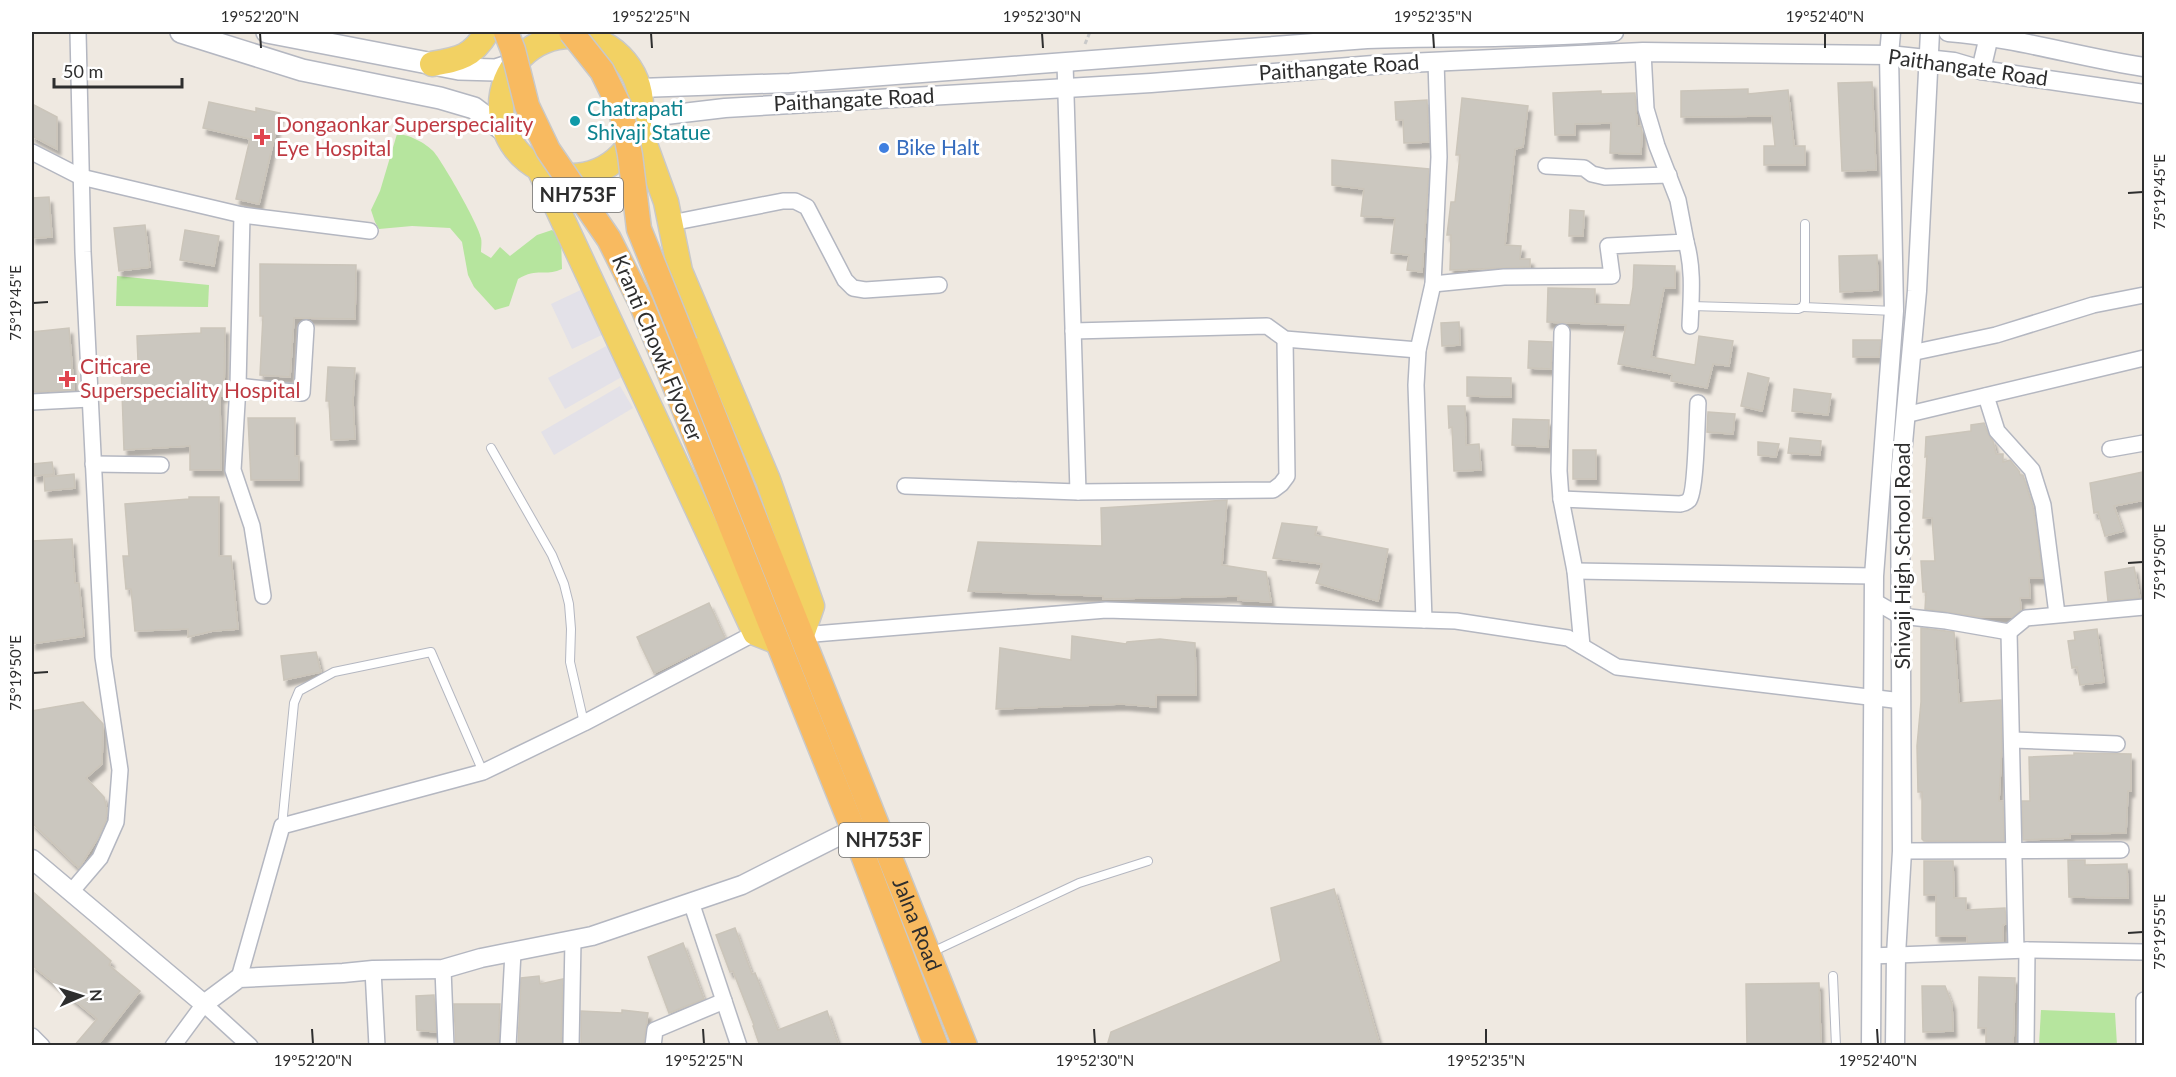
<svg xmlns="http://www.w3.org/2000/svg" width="2176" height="1077" font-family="Lato,sans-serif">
  <defs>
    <filter id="shadow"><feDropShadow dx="3.5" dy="6" stdDeviation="1.5" flood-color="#0004"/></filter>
  </defs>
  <rect width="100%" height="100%" fill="#efe9e1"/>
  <g fill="#e3e1e8">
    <path d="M585 288 606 333 572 349 551 304Z"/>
    <path d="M610 344 627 374 565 409 548 378Z"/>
    <path d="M620 386 633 408 554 455 541 432Z"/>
  </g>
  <g fill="#b6e59e">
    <path d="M397 134C408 134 426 143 434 152 443 163 479 225 481 238 482 242 481 248 481 252L491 258 500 247 510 256 537 235 552 230 561 238 562 269C544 277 538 267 518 279L509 306 495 310 474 287 468 275 462 242 450 228 412 226 379 229 375 222 371 210 380 191Z"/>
    <path d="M117 276 209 285 208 307 116 306Z"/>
    <path d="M2041 1010 2115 1013 2117 1045H2039Z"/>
  </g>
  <g fill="#cbc7bf" stroke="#cbc5ba" stroke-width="1.5" filter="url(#shadow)">
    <path d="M1872 82 1876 170 1842 171 1838 83Z"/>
    <path d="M1748 89V94L1788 90 1794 146H1805V165H1764V146H1775L1772 116 1681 117V91Z"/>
    <path d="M1601 91V94L1635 93 1637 126H1641L1642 131 1641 154 1610 153 1611 123 1575 124V135H1555L1553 93Z"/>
    <path d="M1462 98 1528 106 1523 147 1515 149 1505 245 1521 246 1520 259H1530V267L1450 270 1451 235H1447L1451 202H1455L1460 155H1456Z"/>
    <path d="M1427 100 1429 142 1404 143 1403 120H1396L1395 102Z"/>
    <path d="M209 102 256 112V108L280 113 259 204 236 199 250 139 203 128Z"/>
    <path d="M32 104 57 117V149L32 136Z"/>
    <path d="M1332 160 1429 169 1422 272 1407 270 1409 255 1391 253 1395 218 1361 216 1364 189 1332 185Z"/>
    <path d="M49 197 52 237 32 238V198Z"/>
    <path d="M1570 210 1584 211 1583 236H1569Z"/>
    <path d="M145 225 150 267 119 271 114 228Z"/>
    <path d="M185 230 219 236 214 266 180 260Z"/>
    <path d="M1877 255 1878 290 1840 292 1839 256Z"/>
    <path d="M260 264 356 265 355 319 294 318 290 377 260 375 263 316H260Z"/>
    <path d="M1634 265 1675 266V288H1664L1651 357 1695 365 1699 336 1733 341 1729 366 1713 364 1707 388 1671 381 1672 374 1618 364 1626 325 1547 322 1548 288 1595 289V304L1630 305 1633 287Z"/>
    <path d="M1459 322 1460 345 1442 346 1441 323Z"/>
    <path d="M69 328 74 390 32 392V332Z"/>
    <path d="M201 328H225L224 396H220L221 470H190V446L124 450 121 362 138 361 137 336 201 333Z"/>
    <path d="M1853 340H1881L1879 357H1853Z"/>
    <path d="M1529 341 1552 342 1551 369 1528 368Z"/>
    <path d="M328 367 355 368 353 401 355 439 331 440 329 401H326Z"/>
    <path d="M1748 373 1769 378 1762 411 1741 406Z"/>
    <path d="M1467 377 1511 378V397L1467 396Z"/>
    <path d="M1794 389 1831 394 1828 415 1792 411Z"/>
    <path d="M1448 406H1465L1466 445 1479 444 1481 470 1454 471 1452 427 1449 428Z"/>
    <path d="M1708 412 1735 414 1733 434 1707 432Z"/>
    <path d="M248 418H295V456H299V480H251Z"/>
    <path d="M1513 419 1549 420 1548 447 1512 445Z"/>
    <path d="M1984 423 1988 434 1993 441 1996 454H2003V462L2010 460 2019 471 2020 475H2023L2033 507 2043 578H2029L2030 598H2020L2021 610 2012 617H1980L1925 609 1926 592H1923L1921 561H1935L1932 518H1923L1927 456 1925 457 1926 437 1971 431V425Z"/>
    <path d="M1790 438 1821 441 1820 455 1788 453Z"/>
    <path d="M1758 442 1779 444 1776 457 1758 455Z"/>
    <rect x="1573" y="450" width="23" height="29"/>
    <path d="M52 462 54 474 34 476 33 464Z"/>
    <path d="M2143 472 2145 500 2114 506 2123 531 2105 536 2098 512 2094 513 2090 483Z"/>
    <path d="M74 474 75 488 45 491 44 477Z"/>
    <path d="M189 497H219V556H231L238 629 213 631 188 637V629L135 631 131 589H126L123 556H129L125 504 189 499Z"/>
    <path d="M1227 500 1222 565 1266 572 1271 602 1238 600 1239 596 1103 599V596L968 591 978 542 1102 546 1101 508Z"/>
    <path d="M1282 523 1317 527 1315 535 1388 549 1378 601 1316 583 1322 564 1273 558Z"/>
    <path d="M72 539 75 583H79L84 636 32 644V541Z"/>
    <path d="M2134 567 2140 598 2108 601 2105 572Z"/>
    <path d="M709 603 725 638 654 673 637 637Z"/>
    <path d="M1921 628 1954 632 1959 703 2001 700 2002 744 1999 801H2003L2004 841H1924L1922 839V792H1918L1917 746 1921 702Z"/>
    <path d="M2097 629 2104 682 2080 685 2077 667 2072 668 2068 641 2075 640 2074 632Z"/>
    <path d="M1072 636 1126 644 1127 642 1160 639 1195 643 1196 695H1156V707L1122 704 996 709 1000 648 1071 660Z"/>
    <path d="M316 652 321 672 284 680 281 656Z"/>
    <path d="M83 702 103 724 102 764 86 778 104 797 107 810 106 820 98 838 79 868 32 823V711Z"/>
    <path d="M2074 753 2131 754V791H2128L2126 833 2070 834V838L2023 840 2022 801H2030L2029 757 2074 755Z"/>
    <path d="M2068 860H2085V865L2127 864 2128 898 2069 897Z"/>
    <path d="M1924 861H1953L1954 898H1966V910L2005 908 2006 924 2003 925V941L1967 943V936H1936V895H1924Z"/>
    <path d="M1334 889 1380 1046H1107L1111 1032 1281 961 1271 908Z"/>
    <path d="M32 891 111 961 109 965 140 991 97 1046H74L97 1019 32 965Z"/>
    <path d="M735 928 752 974 755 973 778 1030 827 1011 839 1046H760L753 1026 754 1025 733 971 730 972 716 935Z"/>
    <path d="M683 943 704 999 669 1013 648 957Z"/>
    <path d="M539 976 540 984 563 979 561 1046H518L521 978Z"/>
    <path d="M1979 977 2015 978 2013 1046H1986V1028H1978Z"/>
    <path d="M1819 983 1821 1046H1747L1746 984Z"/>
    <path d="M1922 986H1945L1952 1004 1953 1031 1923 1032Z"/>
    <path d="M434 995 436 1032 417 1030 416 996Z"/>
    <path d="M454 1004H500L498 1046H456Z"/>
    <path d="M622 1010 648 1013 643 1046H581V1011L622 1013Z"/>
  </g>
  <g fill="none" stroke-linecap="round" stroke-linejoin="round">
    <g stroke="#b4b7c1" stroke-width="10">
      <g id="service">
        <path d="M1691 306 1798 309 1803 307 1805 302V224"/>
        <path d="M1803 307 1894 311"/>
        <path d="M491 448 552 555 564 584 569 604 571 629 570 662 584 723"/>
        <path d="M282 826 294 703 299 691 334 672 431 652 483 772"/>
        <path d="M930 953 1079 883 1148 861"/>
        <path d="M1833 976 1836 1046"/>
      </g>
    </g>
    <g stroke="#b4b7c1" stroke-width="18">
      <g id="minor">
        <path d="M32 152 81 177 242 215 370 231"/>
        <path d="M1546 166 1584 168 1592 174 1605 177 1669 175"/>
        <path d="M242 215 238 386 233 470 252 526 263 596"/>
        <path d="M671 223 783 201H795L807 207 845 280 853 288 865 290 939 285"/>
        <path d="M1686 242C1694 270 1691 298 1690 326"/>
        <path d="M1433 284 1504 277 1612 276 1608 246 1686 242 1678 200 1657 146 1646 109 1643 52"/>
        <path d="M1073 331 1267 326 1285 339 1418 350"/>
        <path d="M1562 332 1559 471 1561 499 1575 571 1582 646"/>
        <path d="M1911 353 1996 335 2093 305 2144 295"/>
        <path d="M238 386 302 393 306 328"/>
        <path d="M1986 396 1997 431 2032 470 2043 505 2057 614"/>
        <path d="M32 402 90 399"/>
        <path d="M1905 415 2144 358"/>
        <path d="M2110 449 2144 443"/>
        <path d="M93 464 161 465"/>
        <path d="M905 486 1078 492 1065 63"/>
        <path d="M1078 492 1273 490 1281 484 1287 476 1285 339"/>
        <path d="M1561 499 1680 504C1684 503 1686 503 1689 500 1696 492 1697 419 1698 403"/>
        <path d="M1575 571 1874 576"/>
        <path d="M1874 601 1900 616 1946 621 2009 632 2026 618 2144 607"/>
        <path d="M1424 620 1416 385 1418 350 1433 284 1439 157 1436 61"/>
        <path d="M2009 632 2016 950"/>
        <path d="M802 635 1106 610 1456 621 1568 638 1617 667 1902 701"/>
        <path d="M2013 740 2117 744"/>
        <path d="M1902 851 2121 850"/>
        <path d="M71 892 100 858 116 822 120 770 103 657 83 252 78 32"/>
        <path d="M691 902 739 1046"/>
        <path d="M1871 956 2027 950 2144 952"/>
        <path d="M443 969 446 1046"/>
        <path d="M373 970 377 1046"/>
        <path d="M239 978 282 826 483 772 584 723 755 633"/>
        <path d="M32 1036 42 1046"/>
        <path d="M173 1046 204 1004 250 1046"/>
        <path d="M508 1046 513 952"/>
        <path d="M571 1046 573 940"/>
        <path d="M653 1046 655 1030 724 1001"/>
        <path d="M2026 1046 2027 950"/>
        <path d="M2144 1046V1000"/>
      </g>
    </g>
    <g stroke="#b4b7c1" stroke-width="21">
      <g id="tertiary">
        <path d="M1948 32C2014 37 2079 57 2144 67"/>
        <path d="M1981 70 1990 32"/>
        <path d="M639 88 790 83 1367 39C1449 36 1532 39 1614 32"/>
        <path d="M640 118 725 108 1151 83 1386 64 1643 52 1889 55 1954 62 1981 70 2144 94"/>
        <path d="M32 859 204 1004 239 978 343 973 373 970 443 969 481 958 592 936 742 885 853 829"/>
        <path d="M1871 1046 1874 576 1894 311 1889 55 1891 32"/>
        <path d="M1895 1046 1896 955 1902 851 1900 476 1917 291 1930 32"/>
      </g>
    </g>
    <g stroke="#b4b7c1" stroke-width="24">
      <g id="secondary">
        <path d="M181 32 302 70 440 98 474 108 503 130"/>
        <path d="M267 32 459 69 496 70 511 65"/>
      </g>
    </g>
    <g stroke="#c9c9c9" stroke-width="27">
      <g id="primary">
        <circle cx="571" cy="106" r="70"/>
        <path d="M432 64C460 59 472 57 487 32"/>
        <path d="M638 125 666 202 680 271 768 480 812 606 802 635"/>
        <path d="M540 171 755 633 778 642"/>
      </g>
    </g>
    <g stroke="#c9c9c9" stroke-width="27">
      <g id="trunk">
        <path id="s1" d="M685 343 965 1046"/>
        <path d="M662 354 853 829 936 1046"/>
      </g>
    </g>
    <path stroke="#c9c9c9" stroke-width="3" stroke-dasharray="4.5 3" stroke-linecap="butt" d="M1085 44 1090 32"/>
    <use href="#service" stroke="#fff" stroke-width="8"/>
    <use href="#minor" stroke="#fff" stroke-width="15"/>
    <use href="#tertiary" stroke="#fff" stroke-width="18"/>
    <use href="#secondary" stroke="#fff" stroke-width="21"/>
    <use href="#primary" stroke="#f2d163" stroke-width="24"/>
    <use href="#trunk" stroke="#f8ba60" stroke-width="24"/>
    <g stroke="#c9c9c9" stroke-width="27" stroke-linecap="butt">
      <g id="trunk-bridge">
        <path d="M506 32 513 50 527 106 548 150 609 239 641 303 662 354"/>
        <path d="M571 32 602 71 621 110 630 155 639 229 685 343"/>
      </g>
    </g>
    <use href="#trunk-bridge" stroke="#f8ba60" stroke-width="24"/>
  </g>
  <path fill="none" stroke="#2e2e2e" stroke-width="2" d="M260 33 261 48M651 33 652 48M1042 33 1043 48M1433 33 1434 48M1825 33V48M2128 193 2143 192M33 303 48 302M2128 563 2143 562M33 673 48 672M2128 933 2143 932M312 1029 313 1044M703 1029 704 1044M1094 1029 1095 1044M1486 1029V1044M1877 1029 1878 1044"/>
  <circle fill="#0f9aa8" stroke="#fff" stroke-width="2" cx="575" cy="121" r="6"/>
  <g fill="#e0444e" stroke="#fff" stroke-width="2">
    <path d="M259 128h6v6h6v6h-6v6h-6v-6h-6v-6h6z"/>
    <path d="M64 370h6v6h6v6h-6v6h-6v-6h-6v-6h6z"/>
  </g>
  <circle fill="#3f7fe0" stroke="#fff" stroke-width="2" cx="884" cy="148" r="6"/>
  <g text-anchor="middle" stroke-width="6" stroke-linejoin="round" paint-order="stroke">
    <g fill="#fff" stroke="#6d6d6d" stroke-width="1.5">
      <rect x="533" y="178" width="90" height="34" rx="4.5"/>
      <rect x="839" y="823" width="90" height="34" rx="4.5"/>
    </g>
    <g font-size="20" font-weight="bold" fill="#2e2e2e">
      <text x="578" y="202">NH753F</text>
      <text x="884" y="847">NH753F</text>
    </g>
    <g font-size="21" fill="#2e2e2e" stroke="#fff">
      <text transform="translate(1339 68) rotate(-4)" y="7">Paithangate Road</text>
      <text transform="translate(1968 68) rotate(8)" y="7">Paithangate Road</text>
      <text transform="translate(854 100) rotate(-3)" y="7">Paithangate Road</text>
      <text transform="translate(657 348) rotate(67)" y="7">Kranti Chowk Flyover</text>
      <text transform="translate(1903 556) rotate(-90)" y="7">Shivaji High School Road</text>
      <text dy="7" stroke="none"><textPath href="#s1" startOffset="626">Jalna Road</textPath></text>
    </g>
    <g font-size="21" fill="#0d838f" stroke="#fff" text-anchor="start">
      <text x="587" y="116">Chatrapati<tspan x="587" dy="24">Shivaji Statue</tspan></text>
    </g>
    <g font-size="21" fill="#be3a42" stroke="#fff" text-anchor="start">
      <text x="276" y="132">Dongaonkar Superspeciality<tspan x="276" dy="24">Eye Hospital</tspan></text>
      <text x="80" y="374">Citicare<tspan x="80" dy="24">Superspeciality Hospital</tspan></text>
    </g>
    <g font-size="21" fill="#366cbe" stroke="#fff" text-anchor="start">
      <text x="896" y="155">Bike Halt</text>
    </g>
  </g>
  <rect width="2176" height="1077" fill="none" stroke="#ffffff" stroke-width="66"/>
  <g transform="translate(81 996) rotate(87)" stroke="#ffffff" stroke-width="4.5" paint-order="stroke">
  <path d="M0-4.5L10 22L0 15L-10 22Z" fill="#2e2e2e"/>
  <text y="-9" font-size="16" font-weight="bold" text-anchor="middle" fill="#2e2e2e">N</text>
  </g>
  <path d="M54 78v9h128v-9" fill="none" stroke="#2e2e2e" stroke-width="3"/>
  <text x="63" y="78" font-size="18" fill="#2e2e2e" stroke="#ffffff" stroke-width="4.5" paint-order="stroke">50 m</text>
  <rect x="33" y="33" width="2110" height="1011" fill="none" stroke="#2e2e2e" stroke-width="2"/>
  <g font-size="15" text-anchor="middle" fill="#2e2e2e">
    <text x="260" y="22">19°52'20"N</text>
    <text x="651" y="22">19°52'25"N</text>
    <text x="1042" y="22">19°52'30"N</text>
    <text x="1433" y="22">19°52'35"N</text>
    <text x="1825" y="22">19°52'40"N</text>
    <text transform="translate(2160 192) rotate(-90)" y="5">75°19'45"E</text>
    <text transform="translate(16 303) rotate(-90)" y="5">75°19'45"E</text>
    <text transform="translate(2160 562) rotate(-90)" y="5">75°19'50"E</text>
    <text transform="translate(16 673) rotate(-90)" y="5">75°19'50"E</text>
    <text transform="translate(2160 932) rotate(-90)" y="5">75°19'55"E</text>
    <text x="313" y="1066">19°52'20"N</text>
    <text x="704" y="1066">19°52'25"N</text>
    <text x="1095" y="1066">19°52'30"N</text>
    <text x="1486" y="1066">19°52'35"N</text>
    <text x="1878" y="1066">19°52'40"N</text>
  </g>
</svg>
